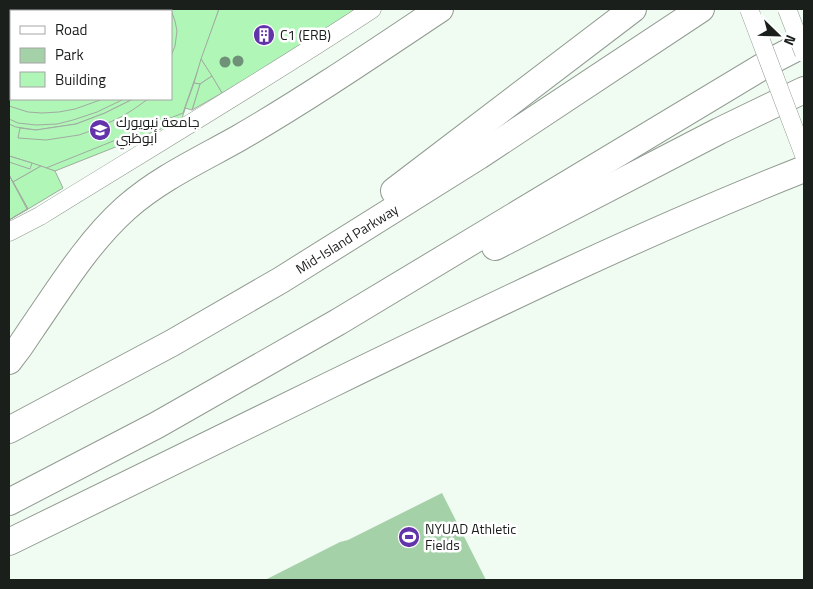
<svg xmlns="http://www.w3.org/2000/svg" width="813" height="589" font-family="'Titillium Web',Cairo,sans-serif">
  <rect width="100%" height="100%" fill="#f0fbf1"/>
  <path fill="#a5d1a9" d="M442 493 486 580H265L340 542 348 540Z"/>
  <g fill="#aff6b7" stroke="#a1aba1" fill-rule="evenodd">
    <path d="M9 9H219L181 121 55 171 9 156ZM11 11H171V99H11Z"/>
    <path d="M9 9H219L183 113 46 168 9 156ZM11 11H171V99H11Z"/>
    <path d="M57 9H149L152 11H52Z"/>
    <path d="M164 9H170L171 10 175 21 177 31 175 46 171 56V11H166Z"/>
    <path d="M219 9H362L222 93 201 59Z"/>
    <path d="M11 39V99H103L75 109 59 112 42 113 28 112 9 106V41Z"/>
    <path d="M201 59 212 76 200 84 194 83Z"/>
    <path d="M212 76 222 93 192 110 200 84Z"/>
    <path d="M194 83 200 84 192 110 185 108Z"/>
    <path d="M124 99H133L105 113 76 124 36 130 16 127 9 124V119L18 123 36 125 57 124 73 120 97 112Z"/>
    <path d="M133 99H148L134 109 121 117 93 130 79 135 46 140 18 138 20 128 36 130 76 124 105 113Z"/>
    <path d="M9 156 32 163 41 166 13 182 9 175Z"/>
    <path d="M9 156 32 163 30 169 9 162Z"/>
    <path d="M41 166 55 171 63 188 28 209 13 182Z"/>
    <path d="M9 175 28 209 9 220Z"/>
    <path d="M9 175 28 209 9 220 27 209Z"/>
  </g>
  <g fill="none" stroke-linecap="round" stroke-linejoin="round">
    <g stroke="#919b92" stroke-width="19">
      <path id="minor" d="M9 232 40 216C151 147 263 81 372 9"/>
    </g>
    <g stroke="#919b92" stroke-width="28">
      <g id="highway">
        <path d="M394 191 633 9"/>
        <path d="M495 247 719 131 804 90"/>
        <path d="M9 361C17 351 24 341 31 330 60 288 88 242 126 208 160 178 200 160 239 138 308 98 374 53 440 9"/>
        <path d="M9 430 172 343 281 280 479 156 701 9"/>
        <path d="M9 502 157 425 338 322 775 59 804 44"/>
        <path d="M9 542C116 490 223 438 330 385 486 309 642 233 804 169"/>
      </g>
    </g>
    <use href="#minor" stroke="#fff" stroke-width="18"/>
    <use href="#highway" stroke="#fff" stroke-width="26"/>
    <g stroke="#919b92" stroke-width="19" stroke-linecap="butt">
      <g id="minor-bridge">
        <path d="M749 9 804 155"/>
        <path d="M787 9 804 53"/>
      </g>
    </g>
    <use href="#minor-bridge" stroke="#fff" stroke-width="18"/>
  </g>
  <g fill="#6f9177">
    <circle cx="238" cy="61" r="5.5"/>
    <circle cx="225" cy="62" r="5.5"/>
  </g>
  <defs>
    <g id="building-disc" transform="scale(1.125)"><circle r="9.5" fill="#6333aa" stroke="#fff"/><path d="M-4-6H4V6H1V3H-1V6H-4ZM-2.5-4.3h1.7v1.8h-1.7ZM.8-4.3h1.7v1.8H.8ZM-2.5-1h1.7V.8h-1.7ZM.8-1h1.7V.8H.8Z" fill="#fff"/></g>
    <g id="university-disc" transform="scale(1.125)"><circle r="9.5" fill="#6333aa" stroke="#fff"/><path d="M0-5L7-2L0 1L-7-2ZM-4 1L0 2.5L4 1V4Q0 6-4 4Z" fill="#fff"/></g>
    <g id="stadium-disc" transform="scale(1.125)"><circle r="9.5" fill="#6333aa" stroke="#fff"/><path d="M0-5a6.5 5 0 1 0 0 10a6.5 5 0 1 0 0-10ZM-3.5-1.8h7v3.6h-7Z" fill="#fff"/></g>
  </defs>
  <g fill-rule="evenodd">
    <use href="#building-disc" x="264" y="35"/>
    <use href="#university-disc" x="100" y="130"/>
    <use href="#stadium-disc" x="409" y="537"/>
  </g>
  <g text-anchor="middle" stroke-width="5" stroke-linejoin="round" paint-order="stroke">
    <g font-size="14" fill="#1b1f1c" stroke="#fff" text-anchor="start">
      <text x="280" y="40">C1 (ERB)</text>
      <text x="116" y="127">جامعة نيويورك<tspan x="116" dy="16">أبوظبي</tspan></text>
      <text x="425" y="534">NYUAD Athletic<tspan x="425" dy="16">Fields</tspan></text>
    </g>
    <g font-size="14" fill="#1b1f1c" stroke="#fff">
      <text transform="translate(347 239) rotate(-32)" y="5">Mid-Island Parkway</text>
    </g>
  </g>
  <rect width="813" height="589" fill="none" stroke="#1b1f1c" stroke-width="20"/>
  <rect x="10" y="10" width="162" height="90" fill="#ffffff" stroke="#a4a5a4"/>
  <rect x="20" y="26" width="25" height="8" fill="#ffffff" stroke="#a4a5a4"/>
  <text x="55" y="35" font-size="15" fill="#1b1f1c">Road</text>
  <rect x="20" y="48" width="25" height="15" fill="#a5d1a9" stroke="#a4a5a4"/>
  <text x="55" y="60" font-size="15" fill="#1b1f1c">Park</text>
  <rect x="20" y="72" width="25" height="15" fill="#aff6b7" stroke="#a4a5a4"/>
  <text x="55" y="85" font-size="15" fill="#1b1f1c">Building</text>
  <g transform="translate(778 35) rotate(113)" stroke="#ffffff" stroke-width="4" paint-order="stroke">
  <path d="M0-4L9 19L0 12L-9 19Z" fill="#1b1f1c"/>
  <text y="-8" font-size="14" font-weight="bold" text-anchor="middle" fill="#1b1f1c">N</text>
  </g>
</svg>
